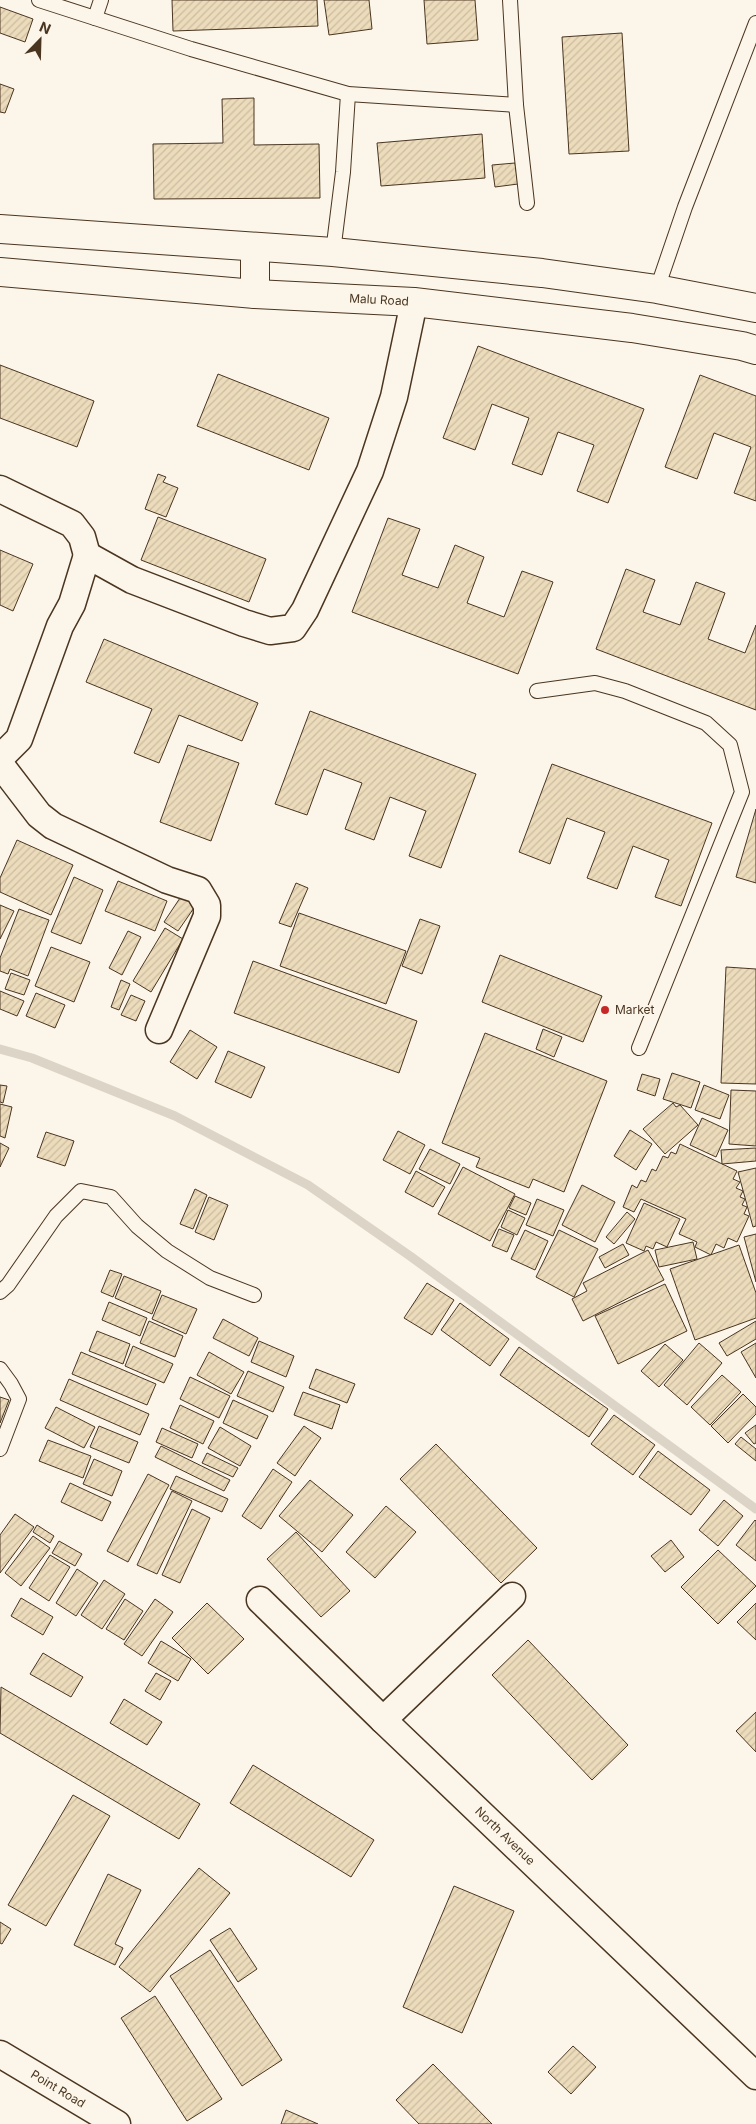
<svg xmlns="http://www.w3.org/2000/svg" width="756" height="2124" font-family="Inter,sans-serif">
  <defs>
    <pattern id="building-hatch" width="6" height="6" patternUnits="userSpaceOnUse" patternTransform="scale(1.25)"><rect width="6" height="6" fill="#ecdcbc"/><path d="M-1 1l2-2M0 6l6-6M5 7l2-2" fill="none" stroke="#ccbda1"/></pattern>
  </defs>
  <rect width="100%" height="100%" fill="#fbf6e9"/>
  <g fill="none" stroke-linecap="round" stroke-linejoin="round">
    <path stroke="#dcd4c6" stroke-width="9" d="M0 1049 32 1058 175 1116 308 1185 410 1256 756 1509"/>
  </g>
  <g fill="url(#building-hatch)" stroke="#4a3520">
    <path d="M172 0H317L318 26 173 31Z"/>
    <path d="M324 0H369L372 29 329 35Z"/>
    <path d="M424 0H475L478 40 427 44Z"/>
    <path d="M0 7 33 19 25 42 0 33Z"/>
    <path d="M622 33 629 151 569 154 562 37Z"/>
    <path d="M0 84 14 89 5 113 0 112Z"/>
    <path d="M254 98V145L319 144 320 198 154 199 153 144 223 143 222 99Z"/>
    <path d="M482 134 485 178 381 186 377 143Z"/>
    <path d="M515 163 518 184 495 187 492 165Z"/>
    <path d="M478 346 644 409 608 503 577 491 594 445 558 432 542 475 512 464 529 418 492 404 475 450 443 438Z"/>
    <path d="M0 365 94 401 77 447 0 418Z"/>
    <path d="M218 374 329 418 309 470 197 426Z"/>
    <path d="M700 375 756 396V501L734 493 751 447 714 433 697 479 665 467Z"/>
    <path d="M158 474 166 477 163 482 178 488 166 517 145 509Z"/>
    <path d="M158 517 266 559 249 602 141 560Z"/>
    <path d="M388 518 420 529 402 575 438 588 455 545 484 557 467 603 504 617 522 571 553 582 518 674 352 612Z"/>
    <path d="M0 550 33 564 13 611 0 605Z"/>
    <path d="M626 569 655 580 643 612 680 625 696 582 725 593 708 639 745 653 756 625V710L596 649Z"/>
    <path d="M104 639 258 703 242 741 179 715 159 763 134 753 152 709 86 682Z"/>
    <path d="M310 711 476 774 441 868 409 856 426 811 390 797 374 840 345 829 362 783 324 769 307 815 275 804Z"/>
    <path d="M188 745 239 763 211 841 160 822Z"/>
    <path d="M552 764 712 823 681 906 655 897 669 860 633 846 617 889 587 878 605 832 567 818 550 864 519 852Z"/>
    <path d="M756 809V883L736 877Z"/>
    <path d="M17 840 73 865 51 915 0 892V878Z"/>
    <path d="M74 877 103 890 81 944 51 932Z"/>
    <path d="M118 881 167 901 155 931 105 911Z"/>
    <path d="M296 883 308 888 291 927 279 923Z"/>
    <path d="M182 895 196 905 178 931 164 922Z"/>
    <path d="M0 905 14 911 0 939Z"/>
    <path d="M19 909 49 920 28 976 10 969 8 974 0 971V958Z"/>
    <path d="M299 913 406 951 386 1004 280 966Z"/>
    <path d="M420 919 440 926 422 974 402 966Z"/>
    <path d="M165 928 183 939 151 992 133 981Z"/>
    <path d="M128 931 141 937 122 975 109 968Z"/>
    <path d="M51 947 90 962 74 1002 35 986Z"/>
    <path d="M500 955 602 996 583 1042 482 1002Z"/>
    <path d="M253 961 417 1021 399 1073 234 1013Z"/>
    <path d="M726 967 756 969V1084L721 1083Z"/>
    <path d="M11 973 30 980 24 995 5 989Z"/>
    <path d="M121 980 130 984 119 1010 111 1007Z"/>
    <path d="M0 991 24 1001 17 1016 0 1009Z"/>
    <path d="M36 993 65 1005 55 1028 26 1016Z"/>
    <path d="M131 995 145 1001 136 1021 121 1015Z"/>
    <path d="M543 1029 562 1037 554 1057 536 1049Z"/>
    <path d="M190 1030 217 1047 197 1079 170 1062Z"/>
    <path d="M485 1033 607 1081 564 1192 533 1179 529 1188 476 1167 480 1158 442 1143Z"/>
    <path d="M228 1051 265 1067 251 1098 215 1082Z"/>
    <path d="M672 1073 700 1082 691 1108 663 1099Z"/>
    <path d="M642 1074 660 1079 655 1096 637 1090Z"/>
    <path d="M0 1085 7 1086 3 1103 0 1102Z"/>
    <path d="M704 1085 729 1095 720 1119 695 1110Z"/>
    <path d="M731 1090 756 1091V1146L729 1144Z"/>
    <path d="M673 1103 676 1107 680 1105 698 1125 665 1154 643 1129Z"/>
    <path d="M0 1104 12 1107 5 1138 0 1136Z"/>
    <path d="M702 1118 728 1130 716 1157 690 1145Z"/>
    <path d="M630 1130 652 1144 636 1170 614 1156Z"/>
    <path d="M398 1131 425 1145 410 1174 383 1160Z"/>
    <path d="M46 1132 74 1141 65 1166 37 1157Z"/>
    <path d="M0 1143 9 1148 0 1167Z"/>
    <path d="M680 1144 737 1171 733 1179 740 1182 736 1188 743 1191 740 1197 745 1199 742 1205 747 1207 744 1214 749 1216 737 1242 728 1238 724 1248 716 1244 711 1255 695 1247 697 1242 679 1234 686 1219 641 1199 634 1212 623 1207 632 1185 637 1188 641 1180 646 1182 652 1169 656 1171 663 1156 668 1158 671 1152 676 1154Z"/>
    <path d="M756 1148V1161L722 1164 721 1150Z"/>
    <path d="M430 1149 460 1164 450 1184 419 1169Z"/>
    <path d="M463 1167 515 1194 490 1241 438 1214Z"/>
    <path d="M756 1168V1226L753 1227 738 1172Z"/>
    <path d="M416 1171 445 1187 433 1207 405 1192Z"/>
    <path d="M582 1185 615 1202 595 1242 562 1225Z"/>
    <path d="M195 1189 207 1195 193 1229 180 1224Z"/>
    <path d="M515 1196 531 1203 526 1215 509 1208Z"/>
    <path d="M209 1197 228 1205 214 1240 195 1232Z"/>
    <path d="M537 1199 564 1210 553 1236 526 1225Z"/>
    <path d="M644 1203 680 1219 667 1247 656 1242 653 1249 646 1246 644 1251 626 1243Z"/>
    <path d="M508 1210 525 1218 517 1235 501 1227Z"/>
    <path d="M627 1212 635 1219 614 1244 606 1237Z"/>
    <path d="M499 1229 514 1235 507 1252 492 1246Z"/>
    <path d="M525 1230 548 1241 535 1270 511 1259Z"/>
    <path d="M559 1230 598 1249 574 1297 536 1277Z"/>
    <path d="M756 1234V1282L744 1237Z"/>
    <path d="M693 1242 697 1259 659 1267 655 1250Z"/>
    <path d="M623 1244 629 1255 605 1268 599 1257Z"/>
    <path d="M739 1245 756 1293V1318L695 1340 670 1269Z"/>
    <path d="M648 1250 664 1280 583 1321 572 1299 587 1291 583 1283Z"/>
    <path d="M110 1270 122 1274 113 1297 101 1292Z"/>
    <path d="M124 1276 161 1291 152 1314 115 1298Z"/>
    <path d="M427 1283 454 1300 432 1335 404 1318Z"/>
    <path d="M665 1284 687 1331 618 1364 595 1316Z"/>
    <path d="M162 1295 197 1309 186 1334 152 1319Z"/>
    <path d="M109 1302 147 1318 140 1336 102 1320Z"/>
    <path d="M460 1303 509 1339 490 1366 441 1330Z"/>
    <path d="M223 1319 258 1338 249 1356 213 1338Z"/>
    <path d="M149 1321 183 1336 175 1357 140 1343Z"/>
    <path d="M756 1321V1339L727 1356 719 1343Z"/>
    <path d="M97 1331 130 1344 123 1364 89 1351Z"/>
    <path d="M259 1341 294 1356 286 1377 251 1362Z"/>
    <path d="M699 1343 722 1363 687 1405 664 1385Z"/>
    <path d="M756 1343V1378L741 1352Z"/>
    <path d="M665 1344 683 1360 659 1387 641 1371Z"/>
    <path d="M133 1346 173 1364 164 1383 125 1366Z"/>
    <path d="M519 1347 608 1409 589 1437 500 1375Z"/>
    <path d="M81 1352 156 1384 147 1405 72 1374Z"/>
    <path d="M209 1352 244 1372 231 1394 197 1375Z"/>
    <path d="M316 1369 355 1384 347 1403 309 1388Z"/>
    <path d="M248 1371 284 1387 273 1412 237 1396Z"/>
    <path d="M722 1375 741 1392 710 1425 691 1407Z"/>
    <path d="M190 1377 230 1396 219 1418 180 1399Z"/>
    <path d="M69 1379 149 1414 140 1435 60 1400Z"/>
    <path d="M303 1392 340 1405 332 1429 294 1415Z"/>
    <path d="M743 1394 756 1407V1414L728 1443 711 1426Z"/>
    <path d="M0 1397 9 1400 0 1423Z"/>
    <path d="M233 1400 268 1416 257 1439 223 1423Z"/>
    <path d="M180 1405 214 1421 203 1444 170 1428Z"/>
    <path d="M56 1407 95 1427 84 1448 45 1428Z"/>
    <path d="M614 1415 655 1445 633 1475 591 1444Z"/>
    <path d="M756 1425V1443L754 1444 745 1433Z"/>
    <path d="M99 1426 138 1442 129 1463 90 1447Z"/>
    <path d="M304 1426 321 1438 295 1476 277 1463Z"/>
    <path d="M220 1427 251 1446 240 1466 208 1448Z"/>
    <path d="M162 1428 198 1444 192 1458 156 1442Z"/>
    <path d="M741 1437 756 1449V1461L735 1444Z"/>
    <path d="M48 1440 91 1456 83 1478 39 1461Z"/>
    <path d="M436 1444 537 1548 501 1583 400 1479Z"/>
    <path d="M161 1446 230 1480 224 1491 155 1457Z"/>
    <path d="M658 1451 710 1490 691 1515 639 1477Z"/>
    <path d="M207 1453 238 1468 233 1477 202 1463Z"/>
    <path d="M94 1459 122 1471 112 1496 83 1484Z"/>
    <path d="M273 1469 292 1482 261 1529 242 1516Z"/>
    <path d="M148 1474 169 1485 128 1562 107 1551Z"/>
    <path d="M176 1476 228 1499 222 1512 170 1489Z"/>
    <path d="M310 1480 353 1515 322 1552 279 1516Z"/>
    <path d="M70 1483 111 1502 102 1521 61 1502Z"/>
    <path d="M172 1491 192 1501 157 1574 137 1565Z"/>
    <path d="M724 1500 743 1516 718 1546 699 1530Z"/>
    <path d="M386 1506 416 1532 375 1578 346 1552Z"/>
    <path d="M192 1509 210 1518 180 1583 162 1575Z"/>
    <path d="M15 1514 34 1527 0 1573V1535Z"/>
    <path d="M755 1520 756 1521V1561L736 1545Z"/>
    <path d="M37 1525 54 1536 50 1543 33 1532Z"/>
    <path d="M296 1532 350 1591 321 1617 267 1559Z"/>
    <path d="M33 1536 50 1548 21 1586 5 1573Z"/>
    <path d="M671 1540 684 1557 665 1572 651 1556Z"/>
    <path d="M59 1541 82 1554 75 1566 52 1553Z"/>
    <path d="M718 1550 756 1586 718 1624 681 1587Z"/>
    <path d="M50 1555 70 1567 49 1601 29 1588Z"/>
    <path d="M77 1569 98 1583 76 1616 56 1603Z"/>
    <path d="M104 1580 125 1594 102 1629 81 1615Z"/>
    <path d="M21 1598 53 1617 43 1635 11 1616Z"/>
    <path d="M125 1599 143 1611 124 1640 106 1629Z"/>
    <path d="M155 1599 173 1612 142 1656 124 1644Z"/>
    <path d="M207 1603 244 1639 208 1674 172 1638Z"/>
    <path d="M756 1603V1640L737 1622Z"/>
    <path d="M528 1640 628 1745 592 1780 492 1675Z"/>
    <path d="M161 1641 191 1659 178 1681 148 1663Z"/>
    <path d="M43 1653 83 1677 71 1697 30 1674Z"/>
    <path d="M156 1673 171 1681 160 1700 145 1691Z"/>
    <path d="M1 1687 200 1804 179 1839 0 1733Z"/>
    <path d="M124 1699 162 1722 147 1745 110 1723Z"/>
    <path d="M756 1712V1752L736 1731Z"/>
    <path d="M253 1765 374 1840 351 1877 230 1803Z"/>
    <path d="M73 1795 110 1816 46 1926 8 1905Z"/>
    <path d="M199 1868 230 1893 150 1992 119 1967Z"/>
    <path d="M108 1874 141 1890 115 1944 123 1948 115 1965 74 1945Z"/>
    <path d="M454 1886 514 1911 462 2033 403 2007Z"/>
    <path d="M0 1922 11 1929 2 1944 0 1943Z"/>
    <path d="M230 1928 257 1969 238 1982 210 1940Z"/>
    <path d="M210 1950 282 2060 242 2086 170 1976Z"/>
    <path d="M155 1996 222 2099 187 2121 121 2018Z"/>
    <path d="M573 2046 596 2067 571 2094 548 2072Z"/>
    <path d="M433 2064 492 2124H419L396 2100Z"/>
    <path d="M286 2110 318 2124H281Z"/>
  </g>
  <g fill="none" stroke-linecap="round" stroke-linejoin="round">
    <g stroke="#4a3520" stroke-width="16">
      <g id="service">
        <path d="M39 0 191 49 348 94 516 105"/>
        <path d="M510 0 516 105 527 203"/>
        <path d="M95 18 101 0"/>
        <path d="M333 252 343 172 348 94"/>
        <path d="M657 289 685 207 756 23"/>
        <path d="M537 691 595 683 625 691 706 723 730 745 742 792 639 1048"/>
        <path d="M0 1292 8 1285 56 1216 81 1191 111 1197 137 1226 167 1251 210 1278 254 1295"/>
        <path d="M0 1369 11 1384 19 1399 0 1449"/>
      </g>
    </g>
    <g stroke="#4a3520" stroke-width="29">
      <g id="minor">
        <path d="M0 489 72 524 82 537 87 555"/>
        <path d="M0 758 19 739 60 626 72 604 87 555 132 580 244 623 270 631 293 628 305 610 370 471 394 397 414 302"/>
        <path d="M0 764 39 815 53 826 167 880 198 890 207 905V916L159 1030"/>
        <path d="M512 1596 383 1720 756 2076"/>
        <path d="M260 1600 383 1720"/>
        <path d="M0 2054 117 2124"/>
      </g>
    </g>
    <g stroke="#4a3520" stroke-width="30">
      <g id="secondary">
        <path d="M0 229 333 252 542 273 657 289 756 308"/>
        <path d="M255 247V294"/>
        <path d="M0 272 255 294 414 302 632 328 742 346 756 350"/>
      </g>
    </g>
    <use href="#service" stroke="#fbf6e9" stroke-width="14"/>
    <use href="#minor" stroke="#fbf6e9" stroke-width="26"/>
    <use href="#secondary" stroke="#fbf6e9" stroke-width="28"/>
  </g>
  <circle fill="#c62828" stroke="#fbf6e9" stroke-width="2" cx="605" cy="1010" r="5"/>
  <g text-anchor="middle" stroke-width="4" stroke-linejoin="round" paint-order="stroke">
    <g font-size="12" fill="#4a3520" stroke="#fbf6e9">
      <text transform="translate(379 300) rotate(3)" y="4">Malu Road</text>
      <text transform="translate(505 1836) rotate(44)" y="4">North Avenue</text>
      <text transform="translate(58 2089) rotate(31)" y="4">Point Road</text>
    </g>
    <g font-size="12" fill="#4a3520" stroke="#fbf6e9" text-anchor="start">
      <text x="615" y="1014">Market</text>
    </g>
  </g>
  <g transform="translate(40 40) rotate(23)" stroke="#fbf6e9" stroke-width="4" paint-order="stroke">
  <path d="M0-4L9 19L0 12L-9 19Z" fill="#4a3520"/>
  <text y="-8" font-size="14" font-weight="bold" text-anchor="middle" fill="#4a3520">N</text>
  </g>
</svg>
